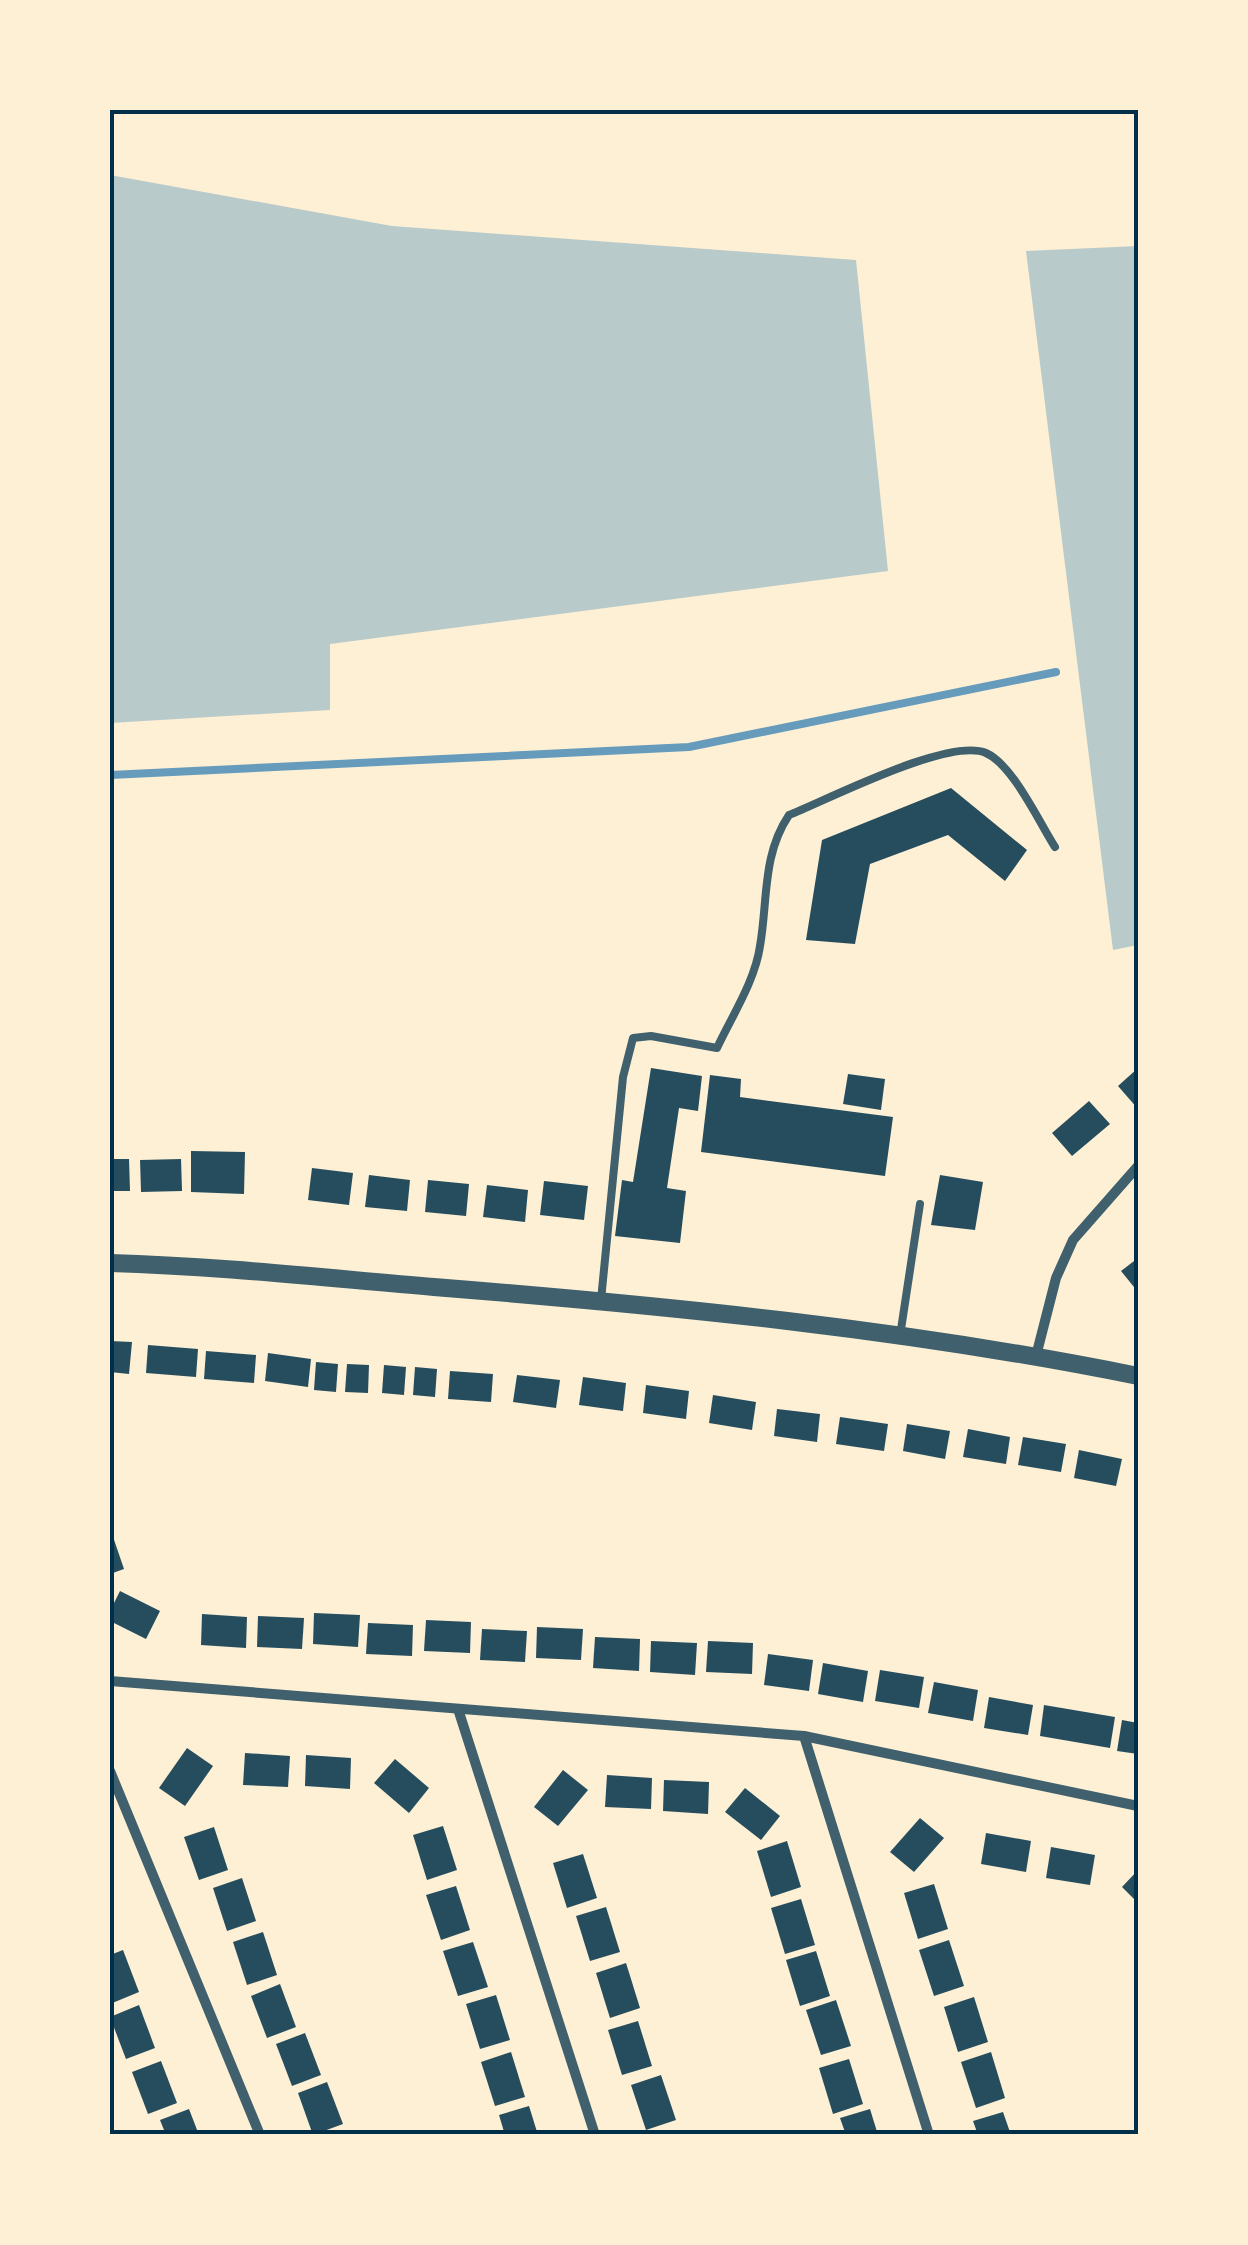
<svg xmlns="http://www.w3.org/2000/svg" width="1248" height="2245" font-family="Mulish,sans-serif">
  <rect width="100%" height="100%" fill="#fdf0d5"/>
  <g fill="#b9caca">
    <path d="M110 175 392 226 856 260 888 571 330 644V710L110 723Z"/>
    <path d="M1138 246V945L1113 950 1026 251Z"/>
  </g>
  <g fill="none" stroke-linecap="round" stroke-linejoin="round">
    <path stroke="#669bbc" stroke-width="8" d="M110 775 689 747 1056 672"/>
  </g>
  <g fill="#264d5e">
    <path d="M951 788 1027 850 1005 881 948 835 870 864 855 944 806 940 822 840Z"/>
    <path d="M651 1068 702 1076 698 1111 679 1108 667 1188 686 1191 680 1243 615 1236 622 1180 633 1182Z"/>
    <path d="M1138 1068V1109L1118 1086Z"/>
    <path d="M848 1074 885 1079 881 1110 843 1104Z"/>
    <path d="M710 1075 741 1079 740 1097 893 1117 885 1176 701 1152Z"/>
    <path d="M1089 1101 1110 1124 1072 1156 1052 1133Z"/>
    <path d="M191 1151 245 1152 244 1194 191 1192Z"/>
    <path d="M110 1159H129L130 1191H110Z"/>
    <path d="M181 1159 182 1191 141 1192 140 1160Z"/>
    <path d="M312 1168 353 1173 349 1205 308 1200Z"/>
    <path d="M369 1175 410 1180 407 1211 365 1207Z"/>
    <path d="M940 1175 983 1182 975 1230 931 1225Z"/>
    <path d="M428 1180 469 1184 466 1216 425 1212Z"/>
    <path d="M544 1181 588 1186 584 1220 540 1215Z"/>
    <path d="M487 1185 528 1190 525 1222 483 1217Z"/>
    <path d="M1138 1258V1292L1121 1271Z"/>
    <path d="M110 1341 132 1342 129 1374 110 1372Z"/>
    <path d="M148 1345 198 1349 196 1377 146 1373Z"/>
    <path d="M206 1351 256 1355 254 1383 204 1379Z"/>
    <path d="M268 1353 311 1359 308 1387 265 1381Z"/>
    <path d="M316 1362 338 1364 336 1392 314 1390Z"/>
    <path d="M347 1364 369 1365 368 1393 345 1392Z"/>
    <path d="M384 1365 406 1367 404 1395 382 1393Z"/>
    <path d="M415 1367 437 1369 435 1397 413 1395Z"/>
    <path d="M450 1371 493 1374 491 1402 448 1399Z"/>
    <path d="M517 1375 560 1380 556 1408 513 1402Z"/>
    <path d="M583 1377 626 1383 623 1411 579 1405Z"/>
    <path d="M646 1385 689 1391 686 1419 643 1413Z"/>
    <path d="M713 1395 756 1402 752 1430 709 1423Z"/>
    <path d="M777 1409 820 1414 817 1442 774 1436Z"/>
    <path d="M840 1417 888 1424 884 1451 836 1444Z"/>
    <path d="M907 1424 950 1431 945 1459 903 1451Z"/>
    <path d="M968 1429 1010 1437 1006 1464 963 1457Z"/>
    <path d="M1023 1437 1066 1444 1061 1472 1018 1465Z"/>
    <path d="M1079 1450 1122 1459 1116 1486 1074 1478Z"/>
    <path d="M110 1528 124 1569 110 1574Z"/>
    <path d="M120 1591 160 1611 146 1639 110 1621V1611Z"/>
    <path d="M314 1613 360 1615 358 1647 313 1644Z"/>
    <path d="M202 1614 247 1617 246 1648 201 1645Z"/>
    <path d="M258 1616 304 1618 302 1649 257 1647Z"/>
    <path d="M426 1620 471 1622 470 1653 424 1651Z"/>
    <path d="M368 1623 413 1625 412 1656 366 1654Z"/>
    <path d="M537 1627 583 1629 581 1660 536 1658Z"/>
    <path d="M482 1629 527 1631 525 1662 480 1660Z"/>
    <path d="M595 1637 640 1639 639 1671 593 1668Z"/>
    <path d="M651 1641 697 1643 695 1675 650 1672Z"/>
    <path d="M708 1641 753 1643 752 1674 706 1672Z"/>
    <path d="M768 1654 813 1660 809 1691 764 1685Z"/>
    <path d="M823 1663 868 1671 863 1702 818 1694Z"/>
    <path d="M880 1670 924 1677 919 1708 875 1701Z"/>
    <path d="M934 1682 978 1690 973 1721 928 1713Z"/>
    <path d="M989 1697 1033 1705 1028 1735 984 1728Z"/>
    <path d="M1044 1705 1115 1717 1110 1748 1040 1736Z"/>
    <path d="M1122 1720 1138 1723V1754L1117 1751Z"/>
    <path d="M187 1748 213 1766 185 1806 159 1788Z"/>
    <path d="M245 1753 290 1756 288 1787 243 1785Z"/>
    <path d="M306 1755 351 1758 350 1789 305 1786Z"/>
    <path d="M395 1759 429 1788 409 1813 374 1783Z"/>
    <path d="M563 1770 588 1790 558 1826 534 1807Z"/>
    <path d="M607 1775 652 1778 651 1809 605 1807Z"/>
    <path d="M664 1780 709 1782 708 1814 663 1811Z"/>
    <path d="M745 1788 780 1816 761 1840 725 1812Z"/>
    <path d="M920 1818 944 1838 914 1872 890 1852Z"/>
    <path d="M443 1826 457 1870 427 1880 413 1835Z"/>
    <path d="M214 1827 228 1870 199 1880 184 1837Z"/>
    <path d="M986 1833 1031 1841 1026 1872 981 1864Z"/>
    <path d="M787 1841 801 1887 771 1897 757 1851Z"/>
    <path d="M1051 1847 1095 1855 1090 1885 1046 1878Z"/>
    <path d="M583 1854 597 1898 567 1908 553 1863Z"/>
    <path d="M1138 1870V1903L1122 1887Z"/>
    <path d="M242 1878 256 1921 227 1931 213 1888Z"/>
    <path d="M934 1884 948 1929 918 1939 904 1893Z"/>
    <path d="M456 1886 470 1930 441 1940 426 1895Z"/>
    <path d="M801 1899 815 1945 785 1954 771 1908Z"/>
    <path d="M606 1907 620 1952 590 1961 576 1916Z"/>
    <path d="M263 1932 277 1975 247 1985 233 1942Z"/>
    <path d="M949 1940 964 1986 934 1996 919 1950Z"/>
    <path d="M473 1942 488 1987 458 1996 443 1951Z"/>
    <path d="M123 1950 139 1992 110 2004V1955Z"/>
    <path d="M816 1951 830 1996 800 2006 786 1960Z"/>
    <path d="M626 1963 640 2008 610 2018 596 1973Z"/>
    <path d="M280 1984 296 2027 267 2038 251 1996Z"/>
    <path d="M496 1995 510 2040 480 2049 466 2004Z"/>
    <path d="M974 1997 988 2042 958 2052 944 2007Z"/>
    <path d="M836 2000 851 2046 821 2055 806 2010Z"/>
    <path d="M139 2005 155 2048 126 2059 110 2017Z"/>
    <path d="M638 2021 652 2066 622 2075 608 2030Z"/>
    <path d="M305 2033 321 2075 292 2086 276 2044Z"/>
    <path d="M511 2052 525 2097 495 2106 481 2062Z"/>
    <path d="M991 2052 1005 2098 976 2108 961 2062Z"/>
    <path d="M849 2059 863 2104 833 2114 819 2068Z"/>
    <path d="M161 2061 177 2103 148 2114 132 2072Z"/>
    <path d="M661 2075 676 2120 646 2130 631 2085Z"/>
    <path d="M327 2082 343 2124 313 2135 298 2093Z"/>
    <path d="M529 2106 538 2135H505L499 2115Z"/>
    <path d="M189 2109 199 2135H166L160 2120Z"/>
    <path d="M870 2109 878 2135H846L840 2118Z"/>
    <path d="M1003 2112 1011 2135H978L973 2121Z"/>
  </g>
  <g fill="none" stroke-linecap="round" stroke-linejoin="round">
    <g stroke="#3f606c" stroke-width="8">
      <path d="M601 1300 623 1077 633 1038 651 1036 717 1048C732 1016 755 981 760 946 768 900 762 855 789 815 829 799 949 737 986 753 1013 765 1039 822 1055 847"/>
      <path d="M900 1336 920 1204"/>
    </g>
    <g stroke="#3f606c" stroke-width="10">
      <path d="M1036 1356 1056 1278 1073 1240 1138 1166"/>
      <path d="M110 1681 804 1736 1138 1806"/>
      <path d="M458 1709 595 2135"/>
      <path d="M804 1736 929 2135"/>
      <path d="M110 1771 260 2135"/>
    </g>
    <path stroke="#3f606c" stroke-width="18" d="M110 1263C218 1266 326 1278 434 1287 670 1306 906 1329 1138 1376"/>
  </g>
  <rect width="1248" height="2245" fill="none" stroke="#fdf0d5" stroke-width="225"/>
  <rect x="112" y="112" width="1024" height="2020" fill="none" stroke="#003049" stroke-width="4"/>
</svg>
